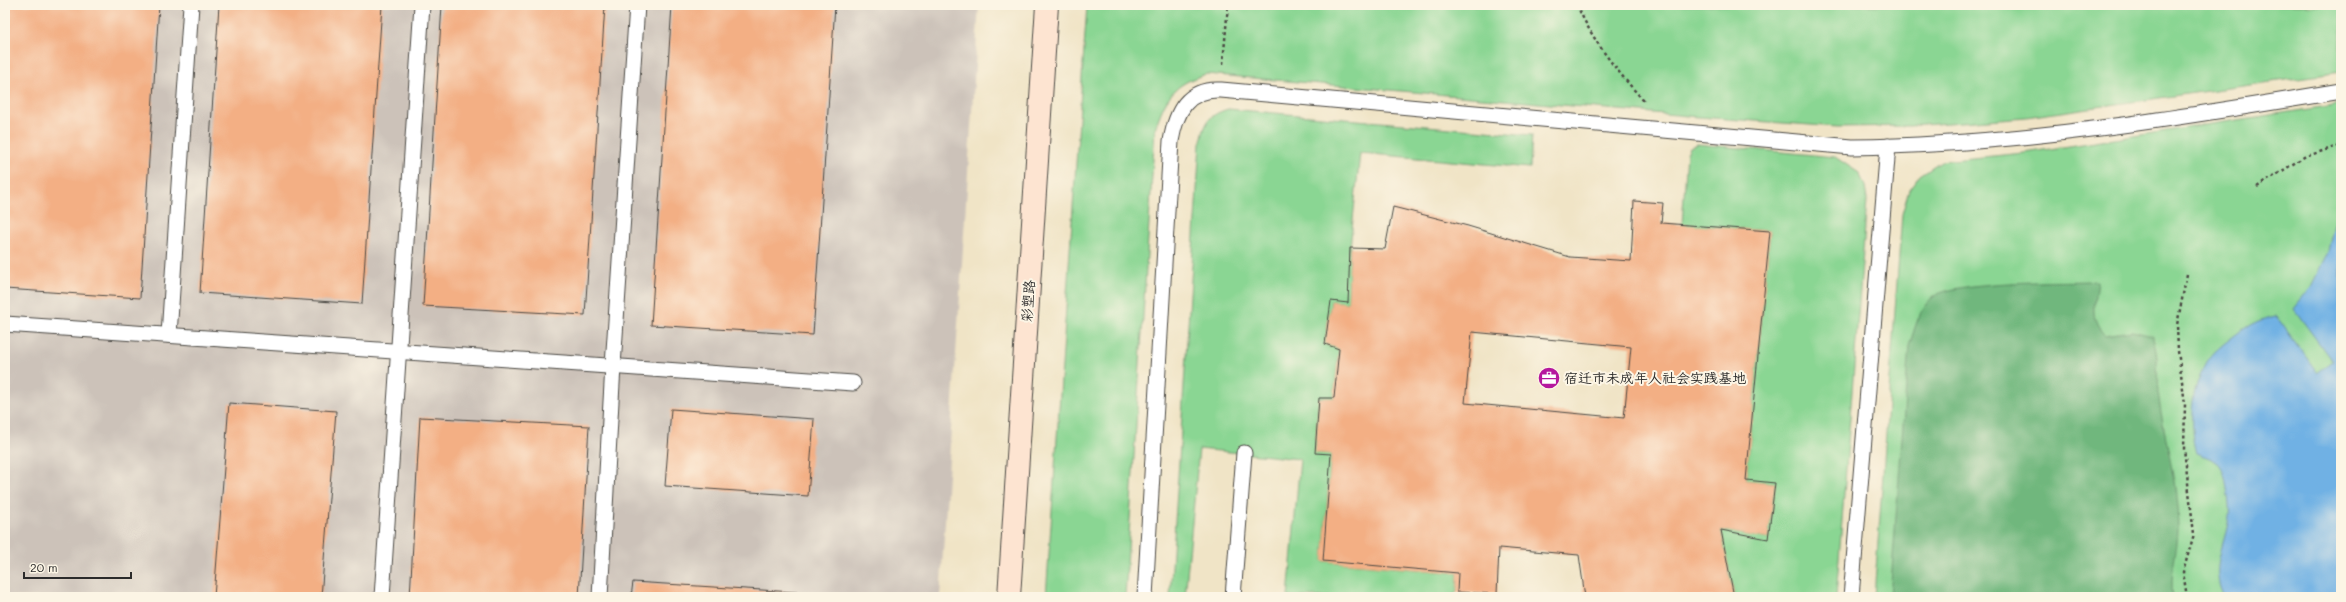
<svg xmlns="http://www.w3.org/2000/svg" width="2346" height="602" font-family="Mali,'LXGW WenKai TC',sans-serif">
  <rect width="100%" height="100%" fill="#fcf5e5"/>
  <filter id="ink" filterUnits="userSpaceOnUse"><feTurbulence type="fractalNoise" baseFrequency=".025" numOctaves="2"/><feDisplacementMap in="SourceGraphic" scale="8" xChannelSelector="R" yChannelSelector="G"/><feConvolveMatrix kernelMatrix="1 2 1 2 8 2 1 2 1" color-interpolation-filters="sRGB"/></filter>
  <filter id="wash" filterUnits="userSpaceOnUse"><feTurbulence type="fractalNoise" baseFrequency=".012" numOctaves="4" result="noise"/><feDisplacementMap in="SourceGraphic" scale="16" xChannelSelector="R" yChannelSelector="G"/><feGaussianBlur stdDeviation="0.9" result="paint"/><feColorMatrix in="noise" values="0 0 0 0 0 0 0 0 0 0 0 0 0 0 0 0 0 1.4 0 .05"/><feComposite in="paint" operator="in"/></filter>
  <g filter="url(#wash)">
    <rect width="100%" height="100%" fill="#f0e4c6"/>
    <path fill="#ccc2b9" d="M5 5H979L940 597H5Z"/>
    <g fill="#8ad693" stroke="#5a805f">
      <path d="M1087 5H2341V72L2026 117 1910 126 1838 127 1699 117 1206 74C1174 84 1165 97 1155 129L1125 597H1046Z"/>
      <path d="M2341 104V597H1874L1902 214 1909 190 1920 175 1941 161 2024 153Z"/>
      <path d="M1228 109 1532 135 1530 168 1360 153 1350 248 1348 303 1331 301 1325 344 1339 349 1334 398H1319L1315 453 1331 454 1323 561 1458 573 1457 592 1451 597H1288L1300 459 1199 449 1185 597H1170L1200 144C1206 123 1206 116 1228 109Z"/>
      <path d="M1697 144 1835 157 1859 173 1865 186 1867 200 1836 597H1734L1721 530 1768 539 1775 483 1746 480 1770 231 1682 225 1687 153 1690 147Z"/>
    </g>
    <path fill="#6fb77d" stroke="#4d7154" d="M2097 281C2095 301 2088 320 2105 335L2132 331 2152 336C2160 356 2156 372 2158 393 2164 438 2178 483 2178 528 2178 551 2169 574 2173 597H1890L1909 346C1915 329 1919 308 1933 297 1954 280 2065 282 2097 281Z"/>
    <path fill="#70b1e4" stroke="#4e6e88" d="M2341 194V597H2224C2210 570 2223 549 2228 523 2231 510 2228 496 2226 483 2225 476 2223 468 2218 463 2212 458 2203 456 2196 453 2188 425 2191 389 2206 363 2211 354 2221 346 2230 339 2244 328 2257 319 2276 316L2317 372 2332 361 2294 309 2310 289 2328 251Z"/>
    <g id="blocks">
      <g fill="#f3af84" fill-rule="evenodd">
        <path d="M5 5H159L140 298 5 289Z"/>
        <path d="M219 5H382L362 304 200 293Z"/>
        <path d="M442 5H605L585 315 423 306Z"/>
        <path d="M672 5H835L813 335 651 325Z"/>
        <path d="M1634 201 1663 203 1661 223 1770 231 1746 480 1775 483 1768 539 1721 530 1734 597H1585L1579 555 1499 548 1497 594 1457 592 1458 573 1323 561 1331 454 1315 453 1319 398H1334L1339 349 1325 344 1331 301 1348 303 1350 248 1385 249 1393 207 1468 226 1570 257 1631 261ZM1472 332 1631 347 1624 418 1465 403Z"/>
        <path d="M229 403 336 411 321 597H214Z"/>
        <path d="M671 409 814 419 808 496 665 486Z"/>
        <path d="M420 417 589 426 579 597H410Z"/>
        <path d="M633 582 810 593V597H631Z"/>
      </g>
    </g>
  </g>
  <g filter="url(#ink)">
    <use href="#blocks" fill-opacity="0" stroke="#494742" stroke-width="1"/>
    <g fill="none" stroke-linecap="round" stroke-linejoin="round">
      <g stroke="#494742" stroke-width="17">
        <g id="lane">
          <path d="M5 324 853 383"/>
          <path d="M169 335 191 5"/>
          <path d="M382 597 422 5"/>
          <path d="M600 597 613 366 637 5"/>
          <path d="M1145 597 1171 141C1176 112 1187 88 1221 90L1852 147C2017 145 2179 118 2341 91"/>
          <path d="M1233 597 1244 453"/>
          <path d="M1851 597 1888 146"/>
        </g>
      </g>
      <g stroke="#494742" stroke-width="24">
        <path id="secondary" d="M1009 597 1047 5"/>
      </g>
      <g stroke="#494742" stroke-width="2.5" stroke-dasharray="3 3" stroke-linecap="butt">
        <path d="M1577 5C1593 42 1617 71 1644 101"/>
        <path d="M1223 64 1228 5"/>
        <path d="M2257 187 2304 157 2341 145"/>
        <path d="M2187 274 2177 325 2178 351 2185 404 2184 449 2194 534 2183 572 2187 597"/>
      </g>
      <use href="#lane" stroke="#fff" stroke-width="15"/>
      <use href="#secondary" stroke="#fde4d1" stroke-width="22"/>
    </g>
  </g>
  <defs>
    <g id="office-disc" transform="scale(1.15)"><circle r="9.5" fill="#b5179e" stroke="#fcf5e5"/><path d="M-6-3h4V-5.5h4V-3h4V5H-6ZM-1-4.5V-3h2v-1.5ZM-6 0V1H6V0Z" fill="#fff"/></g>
  </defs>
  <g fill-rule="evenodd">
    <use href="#office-disc" x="1549" y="378"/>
  </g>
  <g text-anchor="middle" stroke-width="4" stroke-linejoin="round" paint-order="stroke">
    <g font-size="14" fill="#2b2b2b" stroke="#fcf5e5">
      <text transform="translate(1028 301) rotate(-86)" y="5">彩塑路</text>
    </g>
    <g font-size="14" fill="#2b2b2b" stroke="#fcf5e5" text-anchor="start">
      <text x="1564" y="383">宿迁市未成年人社会实践基地</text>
    </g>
  </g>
  <rect width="2346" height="602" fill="none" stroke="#fcf5e5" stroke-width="20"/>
  <path d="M24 572v6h107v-6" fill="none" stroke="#2b2b2b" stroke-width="2"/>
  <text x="30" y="572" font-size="12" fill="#2b2b2b" stroke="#fcf5e5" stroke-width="3" paint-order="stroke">20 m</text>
</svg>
